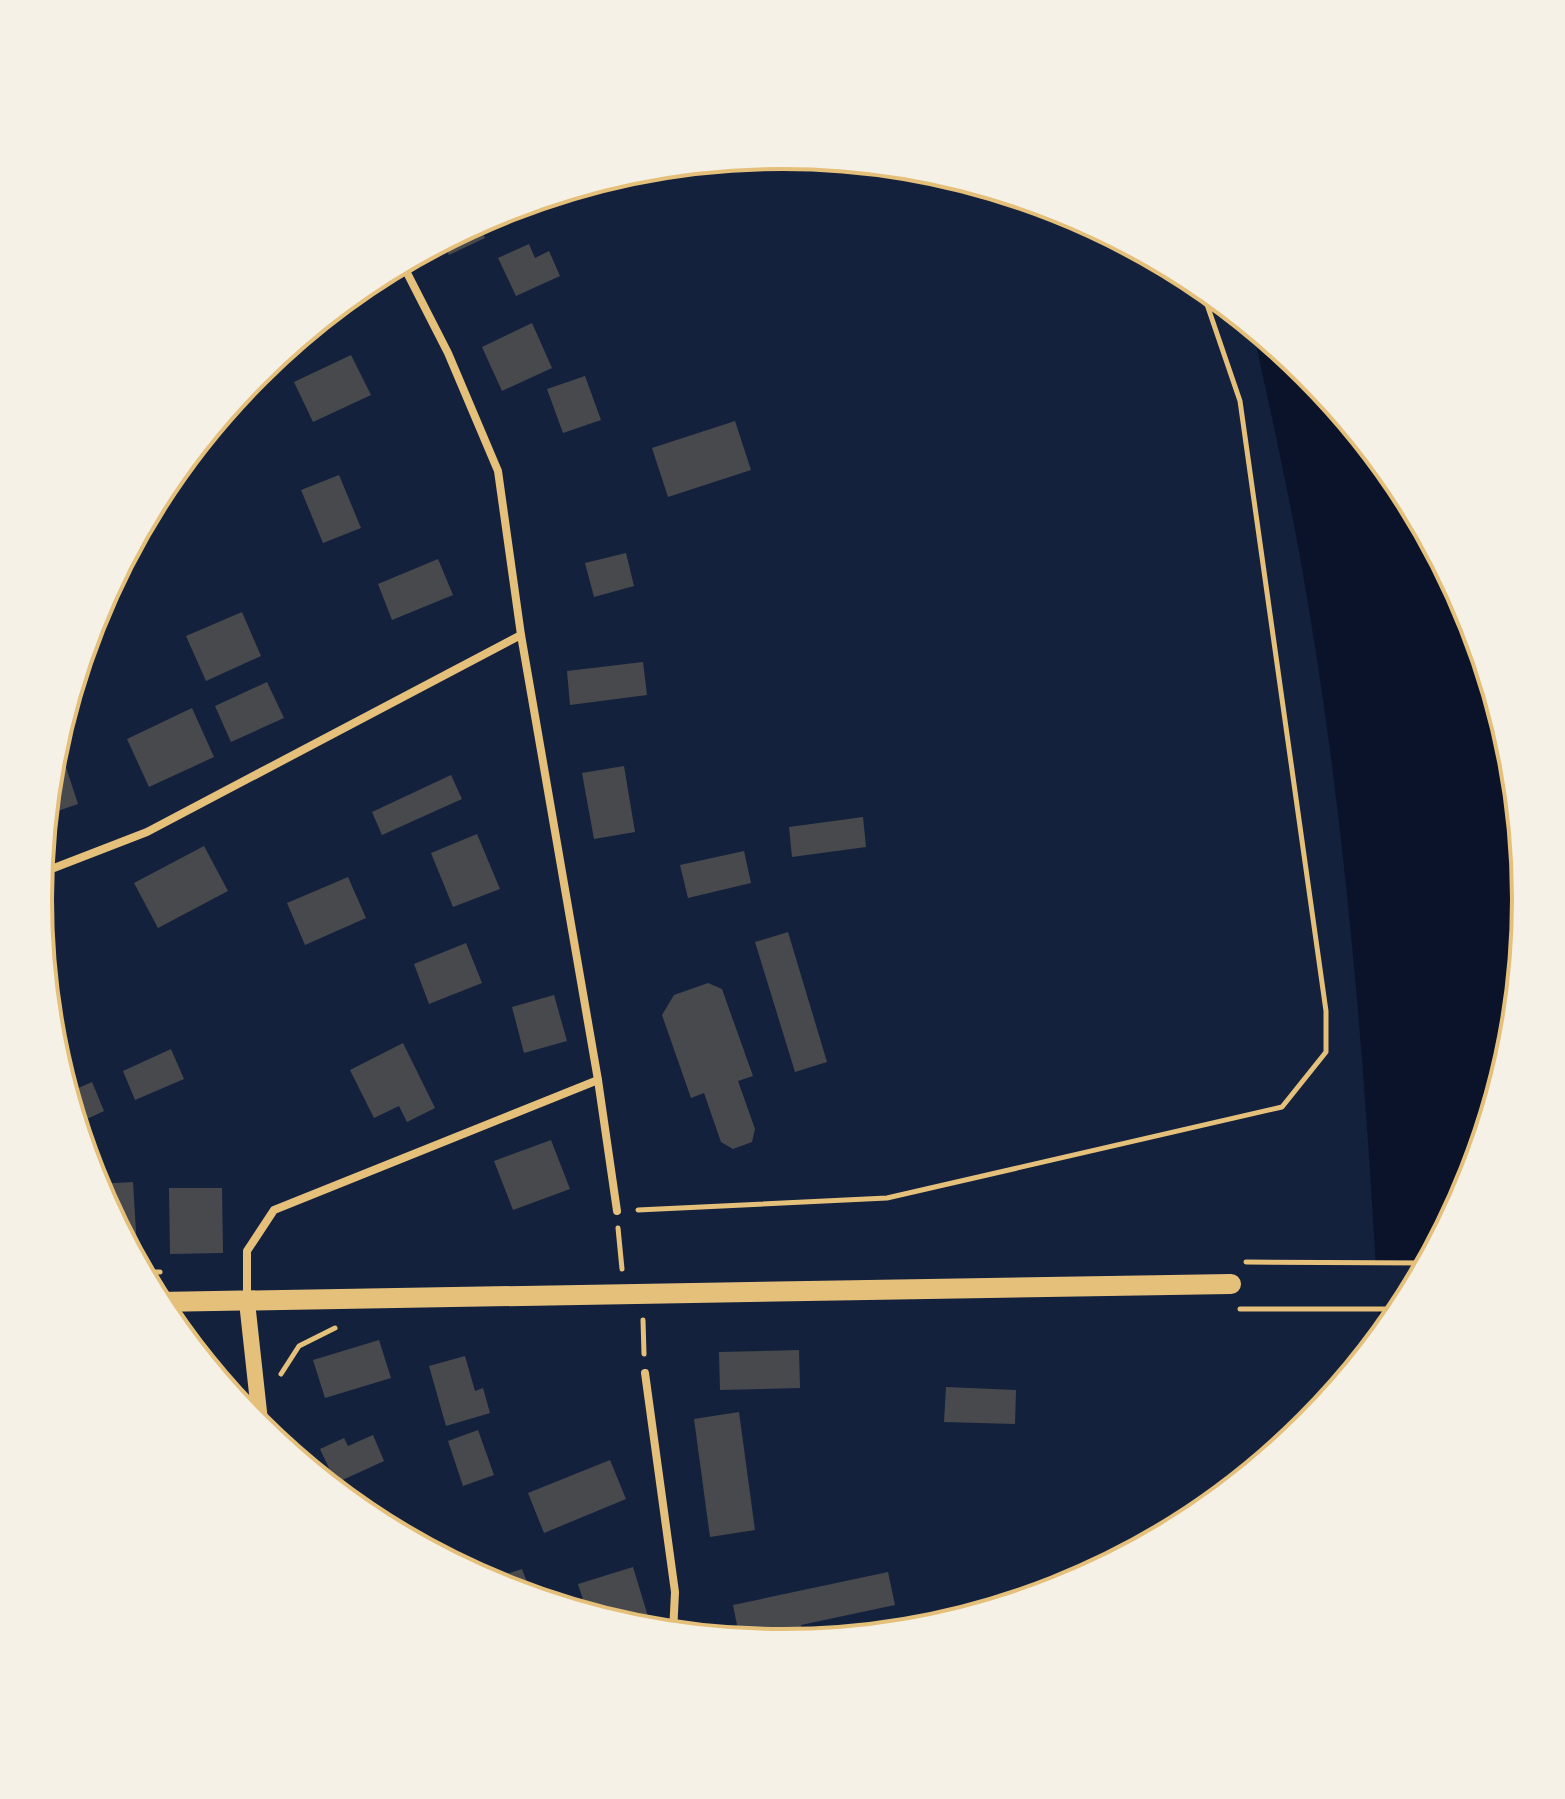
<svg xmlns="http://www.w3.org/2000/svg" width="1565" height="1799" font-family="'Source Sans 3',sans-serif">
  <rect width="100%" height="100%" fill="#14213d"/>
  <path fill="#0b132b" d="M1252 326 1309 373 1402 486 1470 615 1513 755 1527 900 1513 1045 1470 1185 1401 1313 1380 1340C1366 1080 1347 820 1301 563 1287 484 1269 405 1252 326Z"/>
  <path fill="#14213d" d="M1371 1262 1429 1263 1403 1309H1374Z"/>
  <g fill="#48494c">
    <path d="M477 222 485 238 449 255 443 241Z"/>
    <path d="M529 244 535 258 549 251 560 276 516 296 498 258Z"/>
    <path d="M532 323 552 368 502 391 482 347Z"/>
    <path d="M351 355 371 395 313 422 294 382Z"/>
    <path d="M585 376 601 420 563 433 547 389Z"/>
    <path d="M735 421 751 470 668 497 652 448Z"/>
    <path d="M339 475 361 528 323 543 301 490Z"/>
    <path d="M626 553 634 586 594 597 585 563Z"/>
    <path d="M438 559 453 595 392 620 378 584Z"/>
    <path d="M242 612 261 656 206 681 186 636Z"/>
    <path d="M643 662 647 695 570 705 567 671Z"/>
    <path d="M267 682 284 718 231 742 215 706Z"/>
    <path d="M192 708 214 757 149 787 127 739Z"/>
    <path d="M57 740 78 804 46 815 52 754Z"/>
    <path d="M624 766 635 832 594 839 582 773Z"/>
    <path d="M451 775 462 799 382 835 372 812Z"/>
    <path d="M863 817 866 847 792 857 789 827Z"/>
    <path d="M477 834 500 889 453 907 431 853Z"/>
    <path d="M204 846 228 891 158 928 134 883Z"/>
    <path d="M744 851 751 883 688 898 680 865Z"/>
    <path d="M348 877 366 918 305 945 287 903Z"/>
    <path d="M788 932 827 1062 795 1072 755 942Z"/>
    <path d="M466 943 482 983 429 1004 414 964Z"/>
    <path d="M708 983 722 989 753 1076 738 1081 755 1129 752 1142 733 1149 721 1142 704 1093 691 1098 662 1015 674 995Z"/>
    <path d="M554 995 567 1041 524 1053 512 1007Z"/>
    <path d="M403 1043 435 1108 407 1122 399 1106 374 1118 350 1070Z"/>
    <path d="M171 1049 184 1079 135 1100 123 1071Z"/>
    <path d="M92 1082 104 1111 76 1124 67 1093Z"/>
    <path d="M551 1140 570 1189 513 1210 494 1161Z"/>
    <path d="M133 1182 137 1249 130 1250 95 1184Z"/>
    <path d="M169 1188H222L223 1253 170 1254Z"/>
    <path d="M379 1340 391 1378 325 1398 313 1360Z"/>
    <path d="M799 1350 800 1388 720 1390 719 1352Z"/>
    <path d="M465 1356 475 1391 483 1388 490 1413 446 1426 429 1366Z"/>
    <path d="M946 1387 1016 1390 1015 1424 944 1422Z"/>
    <path d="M739 1412 755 1530 710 1537 694 1419Z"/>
    <path d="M478 1430 494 1475 463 1486 448 1441Z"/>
    <path d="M373 1435 384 1461 336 1483 320 1449 344 1438 348 1446Z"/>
    <path d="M610 1460 626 1499 544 1533 528 1493Z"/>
    <path d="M633 1567 650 1623 633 1628 588 1615 578 1584Z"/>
    <path d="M522 1569 533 1598 493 1585 491 1579Z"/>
    <path d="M888 1572 895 1605 801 1625 804 1642 782 1644 740 1640 733 1605Z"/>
  </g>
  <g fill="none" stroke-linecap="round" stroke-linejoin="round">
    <g stroke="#e5c07b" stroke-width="5">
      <path d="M638 1210 887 1198 1282 1107 1326 1052V1011L1240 401 1200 284"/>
      <path d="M618 1228 622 1269"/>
      <path d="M1246 1262 1429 1263"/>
      <path d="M141 1272H160"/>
      <path d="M1240 1309H1403"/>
      <path d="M643 1320 644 1354"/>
      <path d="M195 1351 198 1355"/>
      <path d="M281 1374 299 1346 335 1328"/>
    </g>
    <g stroke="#e5c07b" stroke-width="8">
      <path d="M402 263 448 353 498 471 521 635 598 1080 617 1211"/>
      <path d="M41 873 147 832 521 635"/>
      <path d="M247 1299V1251L274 1210 598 1080"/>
      <path d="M645 1373 675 1592 673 1633"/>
    </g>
    <path stroke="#e5c07b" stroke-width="16" d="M247 1302 261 1430"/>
    <path stroke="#e5c07b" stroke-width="20" d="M158 1302 1231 1284"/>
  </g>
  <path d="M0 0H1565V1799H0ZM52 899a730 730 0 1 1 1460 0a730 730 0 1 1-1460 0Z" fill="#f6f1e7" fill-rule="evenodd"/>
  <path fill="none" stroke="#e5c07b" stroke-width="4" d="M52 899a730 730 0 1 1 1460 0a730 730 0 1 1-1460 0Z"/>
</svg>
